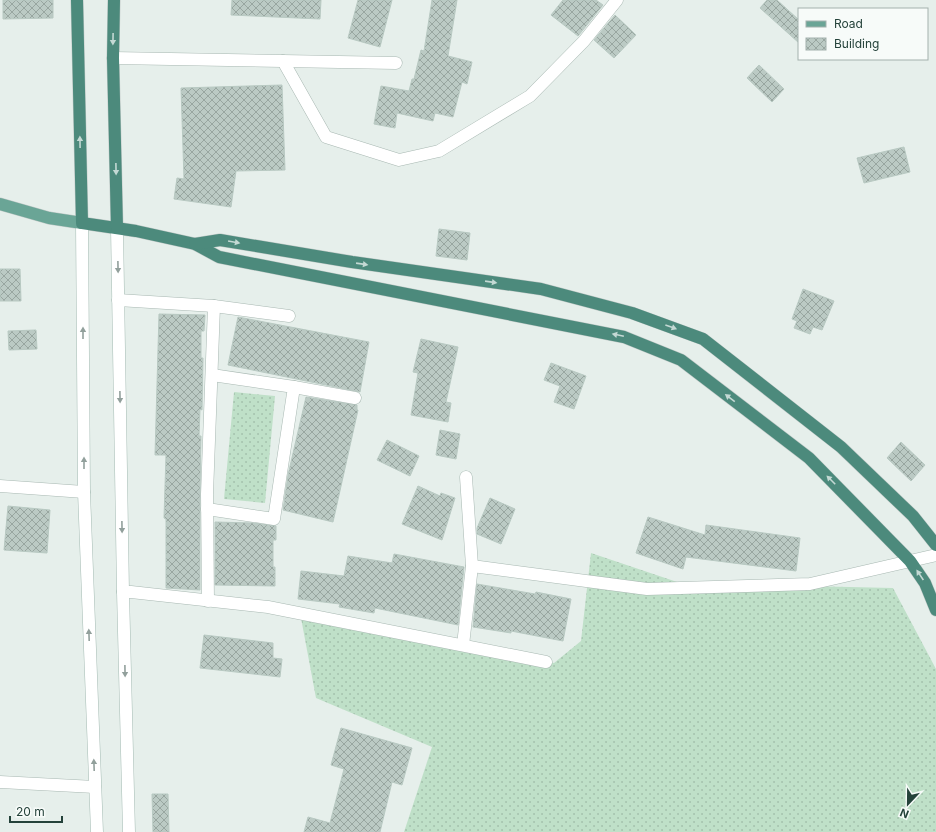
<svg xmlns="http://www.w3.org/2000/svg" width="936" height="832" font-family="Inter,sans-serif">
  <defs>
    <pattern id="grass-dots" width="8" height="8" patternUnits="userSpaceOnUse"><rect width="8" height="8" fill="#bfe0c8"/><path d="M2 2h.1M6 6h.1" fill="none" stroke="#a4c1ad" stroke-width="1.8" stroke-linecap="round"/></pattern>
    <pattern id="building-cross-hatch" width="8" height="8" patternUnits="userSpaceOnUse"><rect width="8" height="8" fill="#bbcac4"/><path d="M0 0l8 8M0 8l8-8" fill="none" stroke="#98a6a0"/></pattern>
  </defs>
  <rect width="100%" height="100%" fill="#e6efeb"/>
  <g fill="url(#grass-dots)">
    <path d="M234 392 275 396 265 503 224 499Z"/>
    <path d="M591 553 680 583 893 588 936 669V832H404L432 747 316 698 301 618 554 663 581 641Z"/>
  </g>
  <g fill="url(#building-cross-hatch)" stroke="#b8c9c2">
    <path d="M3 0H53V18L3 19Z"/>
    <path d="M232 0H321L320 19 231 15Z"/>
    <path d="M358 0H392L380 47 348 38Z"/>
    <path d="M432 0H457L448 56 472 62 467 84 462 82 453 117 435 113 433 121 397 113 395 128 374 124 381 86 409 91 412 79H414L421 50 424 51Z"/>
    <path d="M563 0H596L603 5 578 36 551 15Z"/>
    <path d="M767 0H777L799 20V43L760 8Z"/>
    <path d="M615 15 636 35 614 58 594 40Z"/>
    <path d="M759 65 784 89 772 102 747 78Z"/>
    <path d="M282 85 285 170 236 171 231 207 174 199 177 178 184 179 181 88Z"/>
    <path d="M904 147 910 172 864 183 857 158Z"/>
    <path d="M439 229 470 233 467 260 436 256Z"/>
    <path d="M0 269H20L21 301H0Z"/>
    <path d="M803 289 834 301 822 330 813 327 810 334 794 328 797 321 792 319Z"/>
    <path d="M159 314 205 315 204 331H201V358H203L202 410 200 409 199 436H201L200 494V590L166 588V519L164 518 166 455H155Z"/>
    <path d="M238 317 369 342 360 392 228 365Z"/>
    <path d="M36 330 37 349 9 350 8 331Z"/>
    <path d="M421 339 458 347 446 402 451 403 448 422 411 415 418 373 413 372Z"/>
    <path d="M551 363 586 376 574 409 554 402 560 386 544 380Z"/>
    <path d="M306 397 357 405V410H358L333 522 283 510 288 475Z"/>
    <path d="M440 430 460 434 456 459 436 455Z"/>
    <path d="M387 440 419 456 410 476 377 460Z"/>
    <path d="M901 442 925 465 911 481 887 458Z"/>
    <path d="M418 486 440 496 441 493 455 498 442 540 402 524Z"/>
    <path d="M490 498 515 509 501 544 477 534V528Z"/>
    <path d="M8 506 50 510 47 553 4 550Z"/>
    <path d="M648 517 705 535 706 525 800 538 796 571 686 557 683 569 636 553Z"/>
    <path d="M215 522 253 523 276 526V540H273V567H275V586L215 585Z"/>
    <path d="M394 554 464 567 458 625 375 608 374 613 339 607 340 604 298 599 301 571 344 576 348 556 392 563Z"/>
    <path d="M477 584 535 594 536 592 571 599 563 641 511 631V633L473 627Z"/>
    <path d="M204 635 273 643V658L282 659 280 677 200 668Z"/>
    <path d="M341 728 412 748 402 785 392 782 380 832H304L308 817 330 823 344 769 331 765Z"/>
    <path d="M152 794H168L169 832H153Z"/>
  </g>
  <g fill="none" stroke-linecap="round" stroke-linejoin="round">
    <g stroke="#a8b8b2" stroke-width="13">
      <g id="minor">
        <path d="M113 58 396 63"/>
        <path d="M283 61 326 137 399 160 439 151 530 96 584 41 617 0"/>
        <path d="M118 300 214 306 289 316"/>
        <path d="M294 387 355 398"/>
        <path d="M466 477 472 566 647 589 810 584 936 555"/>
        <path d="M0 486 84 492"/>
        <path d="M207 509 274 519 294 387 212 375"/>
        <path d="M123 592H131L268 607 546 662"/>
        <path d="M208 601 207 494 214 306"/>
        <path d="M463 645 472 566"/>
        <path d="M0 782 95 787"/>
      </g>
    </g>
    <g stroke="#a4bbb3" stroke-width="13">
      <g id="secondary">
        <path d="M82 223 84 492 97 832"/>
        <path d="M117 228 123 592 129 832"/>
      </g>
    </g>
    <g stroke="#c2cac8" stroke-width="13">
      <path id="primary" d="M0 204 49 218 82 223"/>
    </g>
    <g stroke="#c2cac8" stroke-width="13">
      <g id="trunk">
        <path d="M77 0 82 223 136 231 195 244 219 257 624 337 681 360 809 458 910 561 925 583 936 610"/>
        <path d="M114 0 113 58 117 228"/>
        <path d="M195 244 220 240 352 262 541 289 632 313 703 339 841 447 913 516 936 545"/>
      </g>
    </g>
    <use href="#minor" stroke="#fff" stroke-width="12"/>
    <use href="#secondary" stroke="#fff" stroke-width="12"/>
    <use href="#primary" stroke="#6aa596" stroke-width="12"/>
    <use href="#trunk" stroke="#4c8a7c" stroke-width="12"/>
  </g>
  <defs><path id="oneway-solid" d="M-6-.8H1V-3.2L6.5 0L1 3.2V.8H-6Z"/></defs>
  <g fill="#c4d9d4">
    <use href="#oneway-solid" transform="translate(113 39) rotate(91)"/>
    <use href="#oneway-solid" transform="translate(80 142) rotate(-91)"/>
    <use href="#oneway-solid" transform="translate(116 169) rotate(89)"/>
    <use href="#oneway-solid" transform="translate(234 242) rotate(10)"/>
    <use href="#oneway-solid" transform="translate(362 264) rotate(8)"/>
    <use href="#oneway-solid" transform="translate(491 282) rotate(8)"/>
    <use href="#oneway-solid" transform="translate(671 327) rotate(20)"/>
    <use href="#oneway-solid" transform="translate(618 335) rotate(-168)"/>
    <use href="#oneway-solid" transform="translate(730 398) rotate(-143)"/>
    <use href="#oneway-solid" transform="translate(831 480) rotate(-135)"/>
    <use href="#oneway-solid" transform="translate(920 575) rotate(-124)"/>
  </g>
  <g fill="#92a09c">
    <use href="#oneway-solid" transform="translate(118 267) rotate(89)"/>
    <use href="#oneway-solid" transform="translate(83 333) rotate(-90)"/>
    <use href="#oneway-solid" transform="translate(120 397) rotate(89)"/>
    <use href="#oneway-solid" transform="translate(84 463) rotate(-90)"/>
    <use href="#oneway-solid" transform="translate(122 527) rotate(89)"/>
    <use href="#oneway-solid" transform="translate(89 635) rotate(-92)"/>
    <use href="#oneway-solid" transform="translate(125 671) rotate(89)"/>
    <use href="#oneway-solid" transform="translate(94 765) rotate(-92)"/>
  </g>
  <rect x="798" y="8" width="130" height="52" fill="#f7fbf9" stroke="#a3b1ad"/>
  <rect x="806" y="21" width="20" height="6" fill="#6aa596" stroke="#a3b1ad"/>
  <text x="834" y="28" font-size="12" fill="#24423a">Road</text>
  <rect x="806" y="38" width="20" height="12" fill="url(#building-cross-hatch)" stroke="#a3b1ad"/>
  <text x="834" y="48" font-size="12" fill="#24423a">Building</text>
  <g transform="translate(908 804) rotate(202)" stroke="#f7fbf9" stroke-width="3" paint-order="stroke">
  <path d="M0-3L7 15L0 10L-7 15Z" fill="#24423a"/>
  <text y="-6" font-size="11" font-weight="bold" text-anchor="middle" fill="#24423a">N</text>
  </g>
  <path d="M10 816v6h52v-6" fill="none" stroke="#24423a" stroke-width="2"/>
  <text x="16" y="816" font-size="12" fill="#24423a" stroke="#f7fbf9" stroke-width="3" paint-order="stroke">20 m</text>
</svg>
